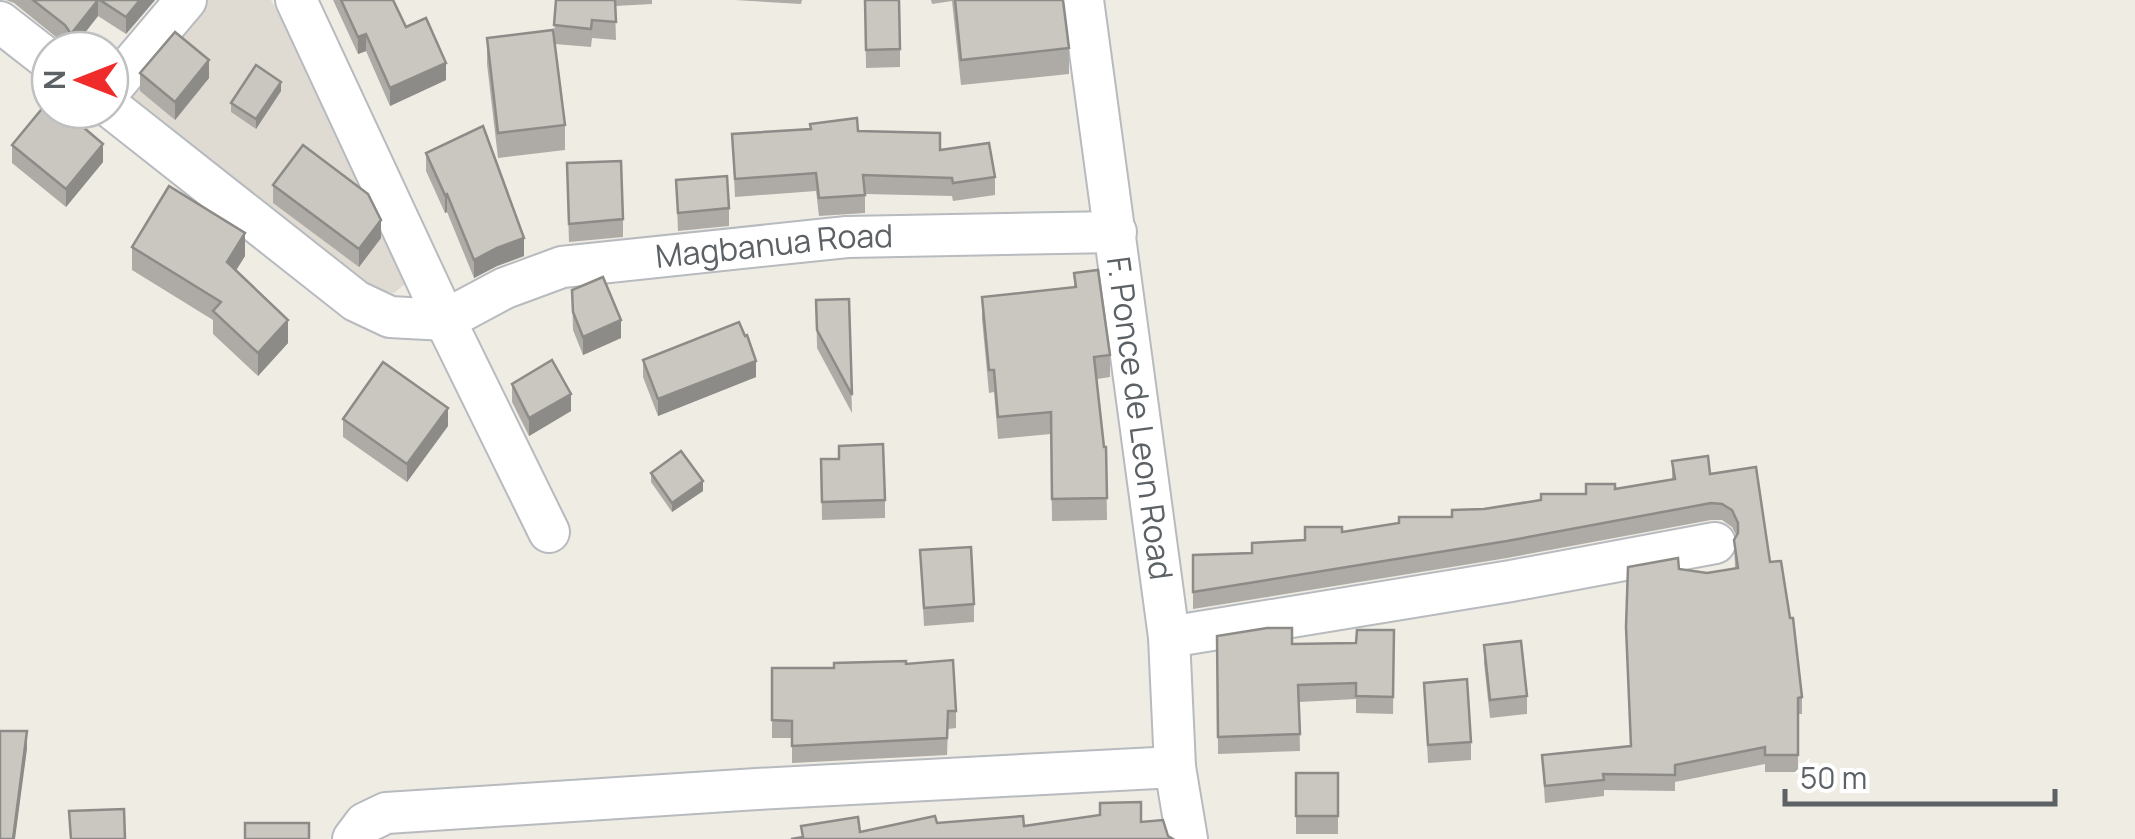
<svg xmlns="http://www.w3.org/2000/svg" width="2135" height="839" font-family="Manrope,sans-serif">
  <rect width="100%" height="100%" fill="#efece4"/>
  <path fill="#dfdbd2" d="M201 0H271L417 274 394 293 365 287 120 92Z"/>
  <g fill="none" stroke-linecap="round" stroke-linejoin="round">
    <g stroke="#b7babe" stroke-width="44">
      <g id="minor">
        <path d="M296 0 445 320 549 532"/>
        <path id="s1" d="M1083 0 1169 637 1175 767 1187 839"/>
        <path d="M0 22 50 61"/>
        <path d="M110 90 186 0"/>
        <path id="s2" d="M110 107 356 301 390 317 445 320 505 288 562 267 847 237 1116 232"/>
        <path d="M1169 637 1511 581 1715 543"/>
        <path d="M353 839 365 823 386 813 757 789 1175 767"/>
      </g>
    </g>
    <use href="#minor" stroke="#fff" stroke-width="40"/>
  </g>
  <g fill="#aeaba6">
    <path d="M6 0H155L126 34 98 16 72 50 14 3Z"/>
    <path d="M333 0H393L406 27 446 80 390 106 366 51 358 54Z"/>
    <path d="M556 0H652V4L615 6 616 40 592 38 591 47 555 44 565 125V150L498 158 487 64V38L554 35Z"/>
    <path d="M735 0H802L801 4Z"/>
    <path d="M865 0 900 49V67L866 68Z"/>
    <path d="M931 0H1063L1069 48V74L961 85 952 1 932 4Z"/>
    <path d="M140 73 209 78 175 120 140 91Z"/>
    <path d="M281 91 256 129 231 112V103Z"/>
    <path d="M858 131 940 150 995 177V195L953 201 952 196 865 194V213L819 216 816 191 735 197 732 134Z"/>
    <path d="M12 145 103 162 66 207 12 163Z"/>
    <path d="M426 153 524 256 497 266 474 278 447 212 445 213 426 171Z"/>
    <path d="M676 180 729 208V226L678 231Z"/>
    <path d="M567 181 623 219V237L569 242Z"/>
    <path d="M273 185 381 238 359 267 273 203Z"/>
    <path d="M132 247 245 256 236 270 288 343 258 376 213 334V320L132 270Z"/>
    <path d="M1074 273 1110 355V377L1097 379 1104 447H1106L1107 520 1052 521 1051 434 998 439 994 392 989 393 982 319V297L1074 287Z"/>
    <path d="M572 290 621 338 583 355 573 330Z"/>
    <path d="M849 299 852 413 817 348 816 300Z"/>
    <path d="M643 360 756 377 658 416 643 377Z"/>
    <path d="M512 384 571 411 529 436 512 402Z"/>
    <path d="M343 419 448 426 407 482 343 437Z"/>
    <path d="M821 459 885 500V518L822 520Z"/>
    <path d="M1672 461 1710 474 1770 562 1802 697V714H1798V772H1765V764L1675 782V791L1604 790V796L1545 803 1542 755 1631 746 1626 627 1679 569 1707 573 1735 568 1734 540 1736 535 1732 527 1722 520H1711L1507 558 1193 609V555L1252 553 1342 532 1452 517 1484 509 1672 480Z"/>
    <path d="M651 473 703 491 672 512 651 482Z"/>
    <path d="M920 550 974 604V622L924 626Z"/>
    <path d="M1394 630 1393 714 1356 713V699L1299 702 1300 751 1218 754 1217 636 1292 644 1356 643Z"/>
    <path d="M1484 645 1527 696V714L1490 718 1484 663Z"/>
    <path d="M906 664 956 711V728L948 729 947 755 792 763V738H772V668H834Z"/>
    <path d="M1424 683 1471 742V760L1428 763Z"/>
    <rect x="1296" y="773" width="42" height="61"/>
  </g>
  <g fill="#8d8b87">
    <path d="M98 0V16L71 50V34Z"/>
    <path d="M140 0H155L126 34V17Z"/>
    <path d="M366 34V51L358 54V37Z"/>
    <path d="M209 60V78L175 120V102Z"/>
    <path d="M446 63V80L390 106V88Z"/>
    <path d="M281 82V91L256 129V119Z"/>
    <path d="M103 144V162L66 207V189Z"/>
    <path d="M447 194V212L445 213V195Z"/>
    <path d="M381 220V238L359 267V249Z"/>
    <path d="M245 233V256L227 285V262Z"/>
    <path d="M524 238V256L497 266 474 278V260L497 248Z"/>
    <path d="M288 320V343L258 376V353Z"/>
    <path d="M621 320V338L583 355V337Z"/>
    <path d="M756 361V377L658 416V399Z"/>
    <path d="M571 394V411L529 436V418Z"/>
    <path d="M448 408V426L407 482V464Z"/>
    <path d="M703 481V491L672 512V503Z"/>
    <path d="M27 731V749L15 839H13Z"/>
  </g>
  <g fill="#cac7c1" stroke="#8d8b87" stroke-width="2.5">
    <path d="M33 0H98L71 34 65 25Z"/>
    <path d="M100 0H140L126 17Z"/>
    <path d="M341 0H393L406 27 426 18 446 63 390 88 366 34 358 37Z"/>
    <path d="M556 0H615L616 22 592 20 591 29 554 25Z"/>
    <path d="M865 0H899L900 49 866 50Z"/>
    <path d="M955 0H1063L1069 48 961 60Z"/>
    <path d="M553 30 565 125 498 133 487 38Z"/>
    <path d="M175 32 209 60 175 102 140 73Z"/>
    <path d="M256 65 281 82 256 119 231 103Z"/>
    <path d="M50 99V110H63L103 144 66 189 12 145Z"/>
    <path d="M857 118 858 131 940 133V150L989 143 995 177 953 183 952 178 863 175 865 195 819 198 816 173 735 179 732 134 811 129 810 124Z"/>
    <path d="M483 126 524 238 497 248 474 260 447 194 445 195 426 153Z"/>
    <path d="M303 145 368 194 381 220 359 249 273 185Z"/>
    <path d="M621 161 623 219 569 224 567 163Z"/>
    <path d="M727 176 729 208 678 213 676 180Z"/>
    <path d="M169 186 245 233 227 262 288 320 258 353 213 311 221 302 132 247Z"/>
    <path d="M1098 270 1110 355 1094 357 1104 447H1106L1107 498 1052 499 1051 412 998 417 994 370H989L982 297 1076 287 1074 273Z"/>
    <path d="M603 277 621 320 583 337 573 312 572 290Z"/>
    <path d="M849 299 852 395 817 330 816 300Z"/>
    <path d="M739 322 745 336 747 335 756 361 658 399 643 360Z"/>
    <path d="M552 360 571 394 529 418 512 384Z"/>
    <path d="M383 362 448 408 407 464 343 419Z"/>
    <path d="M883 444 885 500 822 502 821 459H839V446Z"/>
    <path d="M681 451 703 481 672 503 651 473Z"/>
    <path d="M1708 456 1710 474 1756 467 1770 562 1781 561 1790 618H1793L1802 697 1798 698V755H1765V747L1675 765V775L1603 774 1604 780 1545 786 1542 755 1631 746 1626 627 1628 567 1678 558 1679 569 1707 573 1738 568 1734 540 1738 533V523L1732 510 1722 504 1711 503 1507 541 1193 592V555L1252 553V543L1305 540V527H1342V532L1399 523V517H1452V510L1484 509 1541 500V494H1586V484H1615V489L1675 479 1672 461Z"/>
    <path d="M971 547 974 604 924 608 920 550Z"/>
    <path d="M1267 628H1292V644L1356 643 1357 630H1394L1393 697 1356 696V683L1298 685 1300 734 1218 737 1217 636Z"/>
    <path d="M1521 641 1527 696 1490 700 1484 645Z"/>
    <path d="M953 660 956 711H948L947 738 792 746V721L772 720V668H834V663L906 661V664Z"/>
    <path d="M1467 679 1471 742 1428 745 1424 683Z"/>
    <path d="M0 731H27L13 839H0Z"/>
    <rect x="1296" y="773" width="42" height="43"/>
    <path d="M1141 802V822L1163 820 1168 836 1173 839H791L803 837 801 826 858 817 860 832 935 816 937 823 1023 816 1024 826 1100 815V803Z"/>
    <path d="M124 809 125 839H71L69 811Z"/>
    <rect x="245" y="823" width="64" height="16"/>
  </g>
  <g text-anchor="middle" stroke-width="8" stroke-linejoin="round" paint-order="stroke">
    <g font-size="32" fill="#5c6165" stroke="#fff">
      <text dy="11" stroke="none"><textPath href="#s2" startOffset="748">Magbanua Road</textPath></text>
      <text dy="11" stroke="none"><textPath href="#s1" startOffset="422">F. Ponce de Leon Road</textPath></text>
    </g>
  </g>
  <g transform="translate(80 80) rotate(270)"><circle r="48" fill="#ffffff" stroke="#bec0c1" stroke-width="2.5"/>
  <path d="M0-8L18 38L0 25L-18 38Z" fill="#ef2c2a"/>
  <text y="-15" font-size="28" font-weight="bold" text-anchor="middle" fill="#5c6165">N</text>
  </g>
  <path d="M1785 789v15h270v-15" fill="none" stroke="#5c6165" stroke-width="5"/>
  <text x="1800" y="789" font-size="30" fill="#5c6165" stroke="#ffffff" stroke-width="8" paint-order="stroke">50 m</text>
</svg>
